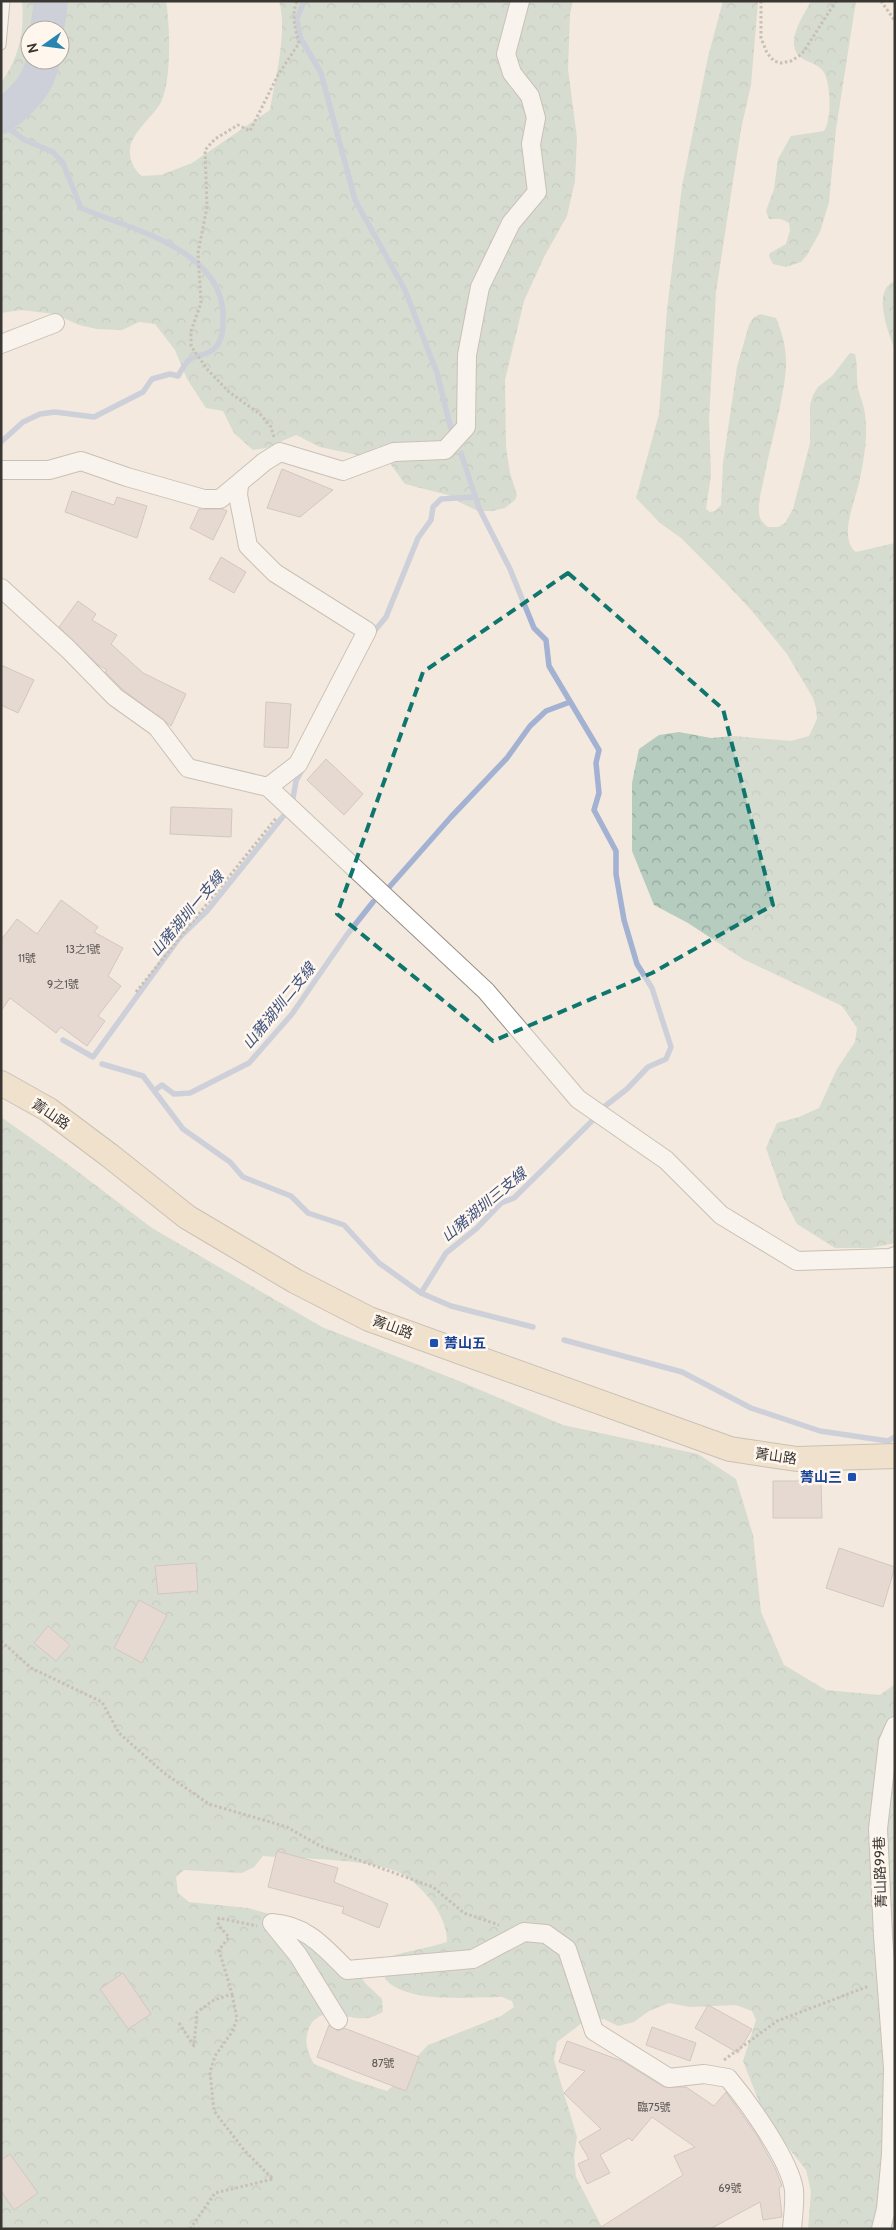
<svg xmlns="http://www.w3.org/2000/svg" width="896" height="2230" font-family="Cabin,'Noto Sans TC',sans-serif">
  <defs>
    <pattern id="forest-crowns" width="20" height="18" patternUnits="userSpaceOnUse" patternTransform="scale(1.25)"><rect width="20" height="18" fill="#b5ccbf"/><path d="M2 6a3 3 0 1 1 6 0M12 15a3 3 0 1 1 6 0" fill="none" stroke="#94a69c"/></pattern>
  </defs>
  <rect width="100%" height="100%" fill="#f3e9de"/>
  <g fill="url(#forest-crowns)" fill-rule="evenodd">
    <path d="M22 1H166C170 24 172 84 160 104 152 117 131 134 130 149 129 161 134 168 141 176L161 175 192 163 270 110C275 78 288 32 279 1H573L570 14 568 69 577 138 575 181 567 216 544 257 524 301 505 380 506 447 510 473 517 495 515 500 505 508 492 511H478L463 504 448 495 405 484 378 447 362 456 320 447 296 435 266 448 253 450 234 433 223 411 206 408 187 379 175 350 155 324 139 322 122 330 97 329 79 325 55 314 21 310 1 313V83C19 57 25 32 22 1ZM30 30H60V60H30Z"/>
    <path d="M723 1H758L751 85 741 129 716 292 709 419 711 475 706 509 710 512 715 511 721 505 723 463 737 367 749 325 753 318 760 314 776 318C783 334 787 351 786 369 782 407 771 441 764 478 762 489 758 501 759 512 759 519 763 523 768 527H778L785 523 793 509 810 443V405L813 395 818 387 832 376 850 353 855 354C858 365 856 377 858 388 860 397 864 405 865 414 868 438 864 459 859 483 855 501 838 538 856 552L895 543V1243L871 1248H835L797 1224 783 1197 766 1148 777 1123 799 1117 819 1108 837 1069 855 1042 857 1028 842 1006 743 959 688 923 654 905 632 851V783L639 749 659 735 679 732 711 738 734 736 791 741 809 736 817 719 816 708 813 698 787 654 752 611 724 581 681 538 660 523 636 498 659 414 667 310 682 186 708 57Z"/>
    <path d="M811 1H856L836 129 829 202 820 232 807 255 801 262 786 267 773 264 769 256 770 253 786 244 790 230 789 223 781 219H769L766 211 774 189 778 159 791 136 824 131C832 121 831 81 823 71 814 59 795 63 794 44 793 30 805 13 811 1Z"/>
    <path d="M895 281V350C889 333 871 290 895 281Z"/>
    <path d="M1 1117 69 1165 152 1228 322 1327 459 1381 563 1425 698 1454 736 1479 753 1535 761 1612 784 1665 826 1690 880 1695 895 1684V2229H808L811 2191 806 2170 780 2137 761 2107 743 2061 756 2020 752 2011 736 2005 690 2007 669 2003 649 2011 634 2022 618 2026 604 2019 582 2023 557 2042 554 2060 577 2137 574 2157 576 2177 603 2229H1ZM263 1856C299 1859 377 1858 406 1876 416 1883 426 1894 433 1903 441 1915 447 1927 447 1942 427 1949 407 1950 387 1958L385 1979C407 2004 470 1997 502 1997L512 2001 514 2007 501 2016 428 2045 408 2066 405 2076 387 2091 353 2080 314 2064C307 2051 303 2040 310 2026 320 2004 349 2021 368 2018 373 2017 378 2014 383 2012L382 1999 366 1984 340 1949 322 1933 299 1922 248 1908 189 1902 178 1893 176 1877 184 1870 242 1873 254 1867Z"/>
  </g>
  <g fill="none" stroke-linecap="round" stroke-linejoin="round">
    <g stroke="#a3b2d2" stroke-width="5.5">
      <path d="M304 1 297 19 300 37 321 73 355 200 405 290 437 373 451 429"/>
      <path d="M1 123 25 140 53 152 63 163 81 208C129 229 221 248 223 314 223 325 224 334 218 344 210 357 198 353 189 360 185 364 181 371 178 376L170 374 152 379 143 392 94 417 55 412 40 414 23 422 1 442"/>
      <path d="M461 453 479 508 510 569 534 628 546 640 549 666 599 750 596 763 599 793 594 810 616 851V874L624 920 637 964 652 988 671 1047 666 1059 648 1067 627 1089 600 1110"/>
      <path d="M371 635 386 617 418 538 431 520 433 507 441 499 475 497"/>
      <path d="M292 804 296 781 303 768"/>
      <path d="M384 893 451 817 507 758 530 726 546 711 570 702"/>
      <path d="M63 1040 93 1057 180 937 207 911 285 814"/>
      <path d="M102 1064 143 1076 183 1129 230 1162 243 1177 291 1196 308 1213 344 1225 379 1263 421 1293 451 1306 533 1327"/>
      <path d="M155 1090 162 1085 174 1094 190 1093 249 1063 292 1014 346 936 373 902"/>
      <path d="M421 1293 446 1253 477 1228 501 1203 514 1198 592 1121"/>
      <path d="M564 1340 682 1372 751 1408 820 1431 888 1441 895 1437"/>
    </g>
    <g stroke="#a3b2d2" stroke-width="34">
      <path d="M47 30 51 1"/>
      <path d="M1 117C21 102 39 85 43 60"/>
    </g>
  </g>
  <g fill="#d6c6c4" stroke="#ac9d9b">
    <path d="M282 469 333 490 300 517 267 508Z"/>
    <path d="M72 491 114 505 117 497 147 506 137 538 65 512Z"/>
    <path d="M199 509H223L227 511 213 540 190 528Z"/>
    <path d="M221 557 246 572 234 593 209 579Z"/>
    <path d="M78 601 96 614 92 620 117 635 111 644 143 673 186 694 171 726 122 689 105 672 107 670 98 665 59 627Z"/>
    <path d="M1 665 34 680 18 713 1 705Z"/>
    <path d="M266 702 291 704 288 748 264 747Z"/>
    <path d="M326 759 363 794 344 815 307 780Z"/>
    <path d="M171 807 232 809 231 837 170 834Z"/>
    <path d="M61 900 98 927 94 932 123 948 108 976 121 986 98 1016 105 1021 87 1046 61 1027 56 1033 10 998 1 1011V940L17 919 37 934Z"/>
    <path d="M773 1481H821L822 1518H773Z"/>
    <path d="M839 1548 895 1567 883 1607 826 1588Z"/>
    <path d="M196 1563 198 1591 158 1594 155 1566Z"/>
    <path d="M139 1600 167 1615 142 1663 114 1648Z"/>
    <path d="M48 1626 70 1645 56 1661 34 1643Z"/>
    <path d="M277 1851 338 1868 334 1882 388 1904 379 1928 342 1913 344 1907 268 1887Z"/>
    <path d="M123 1973 151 2014 128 2029 100 1989Z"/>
    <path d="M708 2005 752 2029 738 2053 695 2028Z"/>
    <path d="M329 2025 338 2031 344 2028 419 2057 406 2091 317 2057Z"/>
    <path d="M652 2027 696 2043 690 2061 646 2045Z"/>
    <path d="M567 2041 622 2061 664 2087H686L714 2106 726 2092 758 2137 775 2168 782 2186 779 2188 782 2217 763 2220 760 2202 710 2229H598L683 2175 674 2156 695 2147 652 2117 632 2141 629 2138 600 2155 610 2173 587 2184 578 2164 589 2159 579 2142 601 2129 564 2093 585 2071 559 2062Z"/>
    <path d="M10 2154 38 2193 14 2210 1 2191V2160Z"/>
  </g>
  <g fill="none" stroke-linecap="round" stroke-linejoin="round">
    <g stroke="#999085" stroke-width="11">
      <path id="lane" d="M1 45 5 1"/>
    </g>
    <g stroke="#999085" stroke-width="20">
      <g id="street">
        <path d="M1 344 55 323"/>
        <path d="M1 470H49L81 461 127 477 204 499H220L264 462 280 452 343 471 394 452 445 450 466 427 467 355 480 287 511 223 537 192 531 144 536 118 530 96 512 73 506 54 520 1"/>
        <path d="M239 485 238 495 248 546 275 573 367 631 298 764 268 787"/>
        <path d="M1 588 68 649 115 697 157 727 188 768 268 787 486 991 578 1099 666 1160 721 1215 797 1261 890 1258 895 1256"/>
        <path d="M338 2020 298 1955 272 1923C306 1925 324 1947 347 1970L473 1959 524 1932 546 1934 567 1949 594 2031 669 2078 704 2074 728 2078C748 2102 790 2160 794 2190 795 2202 793 2217 792 2229"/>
        <path d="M881 2229 886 2209 891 2154 893 2068 883 1936 878 1829 888 1742 895 1726"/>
      </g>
    </g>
    <g stroke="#999085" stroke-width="26">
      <path id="secondary" d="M1 1083 49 1110 109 1155 187 1217 295 1281 369 1319 730 1449 797 1459 895 1456"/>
    </g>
    <g stroke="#968f87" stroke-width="3" stroke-dasharray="2.5 2.5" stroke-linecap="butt">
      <path d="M761 1V38L767 53 774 61 781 63 791 61 802 54 836 1"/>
      <path d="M881 1 895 21"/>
      <path d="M274 437 271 427 260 414 229 392 207 369 191 346V331L201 303 198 253 207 207 205 150 215 139 238 125 250 131 278 75 299 43C295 28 291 16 297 1"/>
      <path d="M136 992 277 817"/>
      <path d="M1 1641 31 1668 102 1702 119 1733 164 1773 209 1804 287 1827 320 1846 433 1887 464 1913 499 1925"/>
      <path d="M179 2023 194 2046 197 2012 214 2000 232 1994 219 1950 229 1937 218 1925 219 1918 257 1926"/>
      <path d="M724 2060 777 2021 869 1986"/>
      <path d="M190 2229 215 2193 273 2179 244 2150 214 2111 210 2072 215 2056 232 2032 237 2019 232 1994"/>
    </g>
    <use href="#lane" stroke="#fff" stroke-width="9"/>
    <use href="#street" stroke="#fff" stroke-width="18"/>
    <use href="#secondary" stroke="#edd8b5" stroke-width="24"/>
  </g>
  <path d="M0 0H896V2230H0ZM568 573 723 709 773 905 652 973 493 1041 337 914 423 672Z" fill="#f3e9de" fill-opacity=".55" fill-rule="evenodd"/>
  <path fill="none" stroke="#0f766e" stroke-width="4" stroke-dasharray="10 6" stroke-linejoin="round" d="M568 573 723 709 773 905 652 973 493 1041 337 914 423 672Z"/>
  <g fill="#1a4fb4" stroke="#fff7ee" stroke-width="2">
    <rect x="429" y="1338" width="10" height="10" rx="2.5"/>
    <rect x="847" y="1472" width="10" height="10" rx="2.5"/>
  </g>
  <g text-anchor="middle" stroke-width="5" stroke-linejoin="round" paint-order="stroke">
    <g font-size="11" fill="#615a56">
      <text x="83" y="953">13之1號</text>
      <text x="27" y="962">11號</text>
      <text x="63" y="988">9之1號</text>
      <text x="383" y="2067">87號</text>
      <text x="654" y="2111">臨75號</text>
      <text x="730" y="2192">69號</text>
    </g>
    <g font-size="14" fill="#3a3632" stroke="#fff7ee">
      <text transform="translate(51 1114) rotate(34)" y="5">菁山路</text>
      <text transform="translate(393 1327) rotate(20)" y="5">菁山路</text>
      <text transform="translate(776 1456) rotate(8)" y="5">菁山路</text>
      <text transform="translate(880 1872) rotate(-92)" y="5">菁山路99巷</text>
    </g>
    <g font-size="14" font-weight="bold" fill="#164399" stroke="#fff7ee" text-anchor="start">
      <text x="444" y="1348">菁山五</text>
      <text x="842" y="1482" text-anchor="end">菁山三</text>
    </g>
    <g font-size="15" font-style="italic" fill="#3d527f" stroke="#fff7ee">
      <text transform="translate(187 914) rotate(-50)" y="5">山豬湖圳一支線</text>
      <text transform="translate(279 1006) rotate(-51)" y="5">山豬湖圳二支線</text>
      <text transform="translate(484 1205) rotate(-40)" y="5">山豬湖圳三支線</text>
    </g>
  </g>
  <rect width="896" height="2230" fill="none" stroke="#3a3632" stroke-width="5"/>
  <g transform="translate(45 45) rotate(256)"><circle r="24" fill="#fff7ee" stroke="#b0aaa3"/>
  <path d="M0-4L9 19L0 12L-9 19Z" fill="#2884b1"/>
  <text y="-8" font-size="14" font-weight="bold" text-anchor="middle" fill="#3a3632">N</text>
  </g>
</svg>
